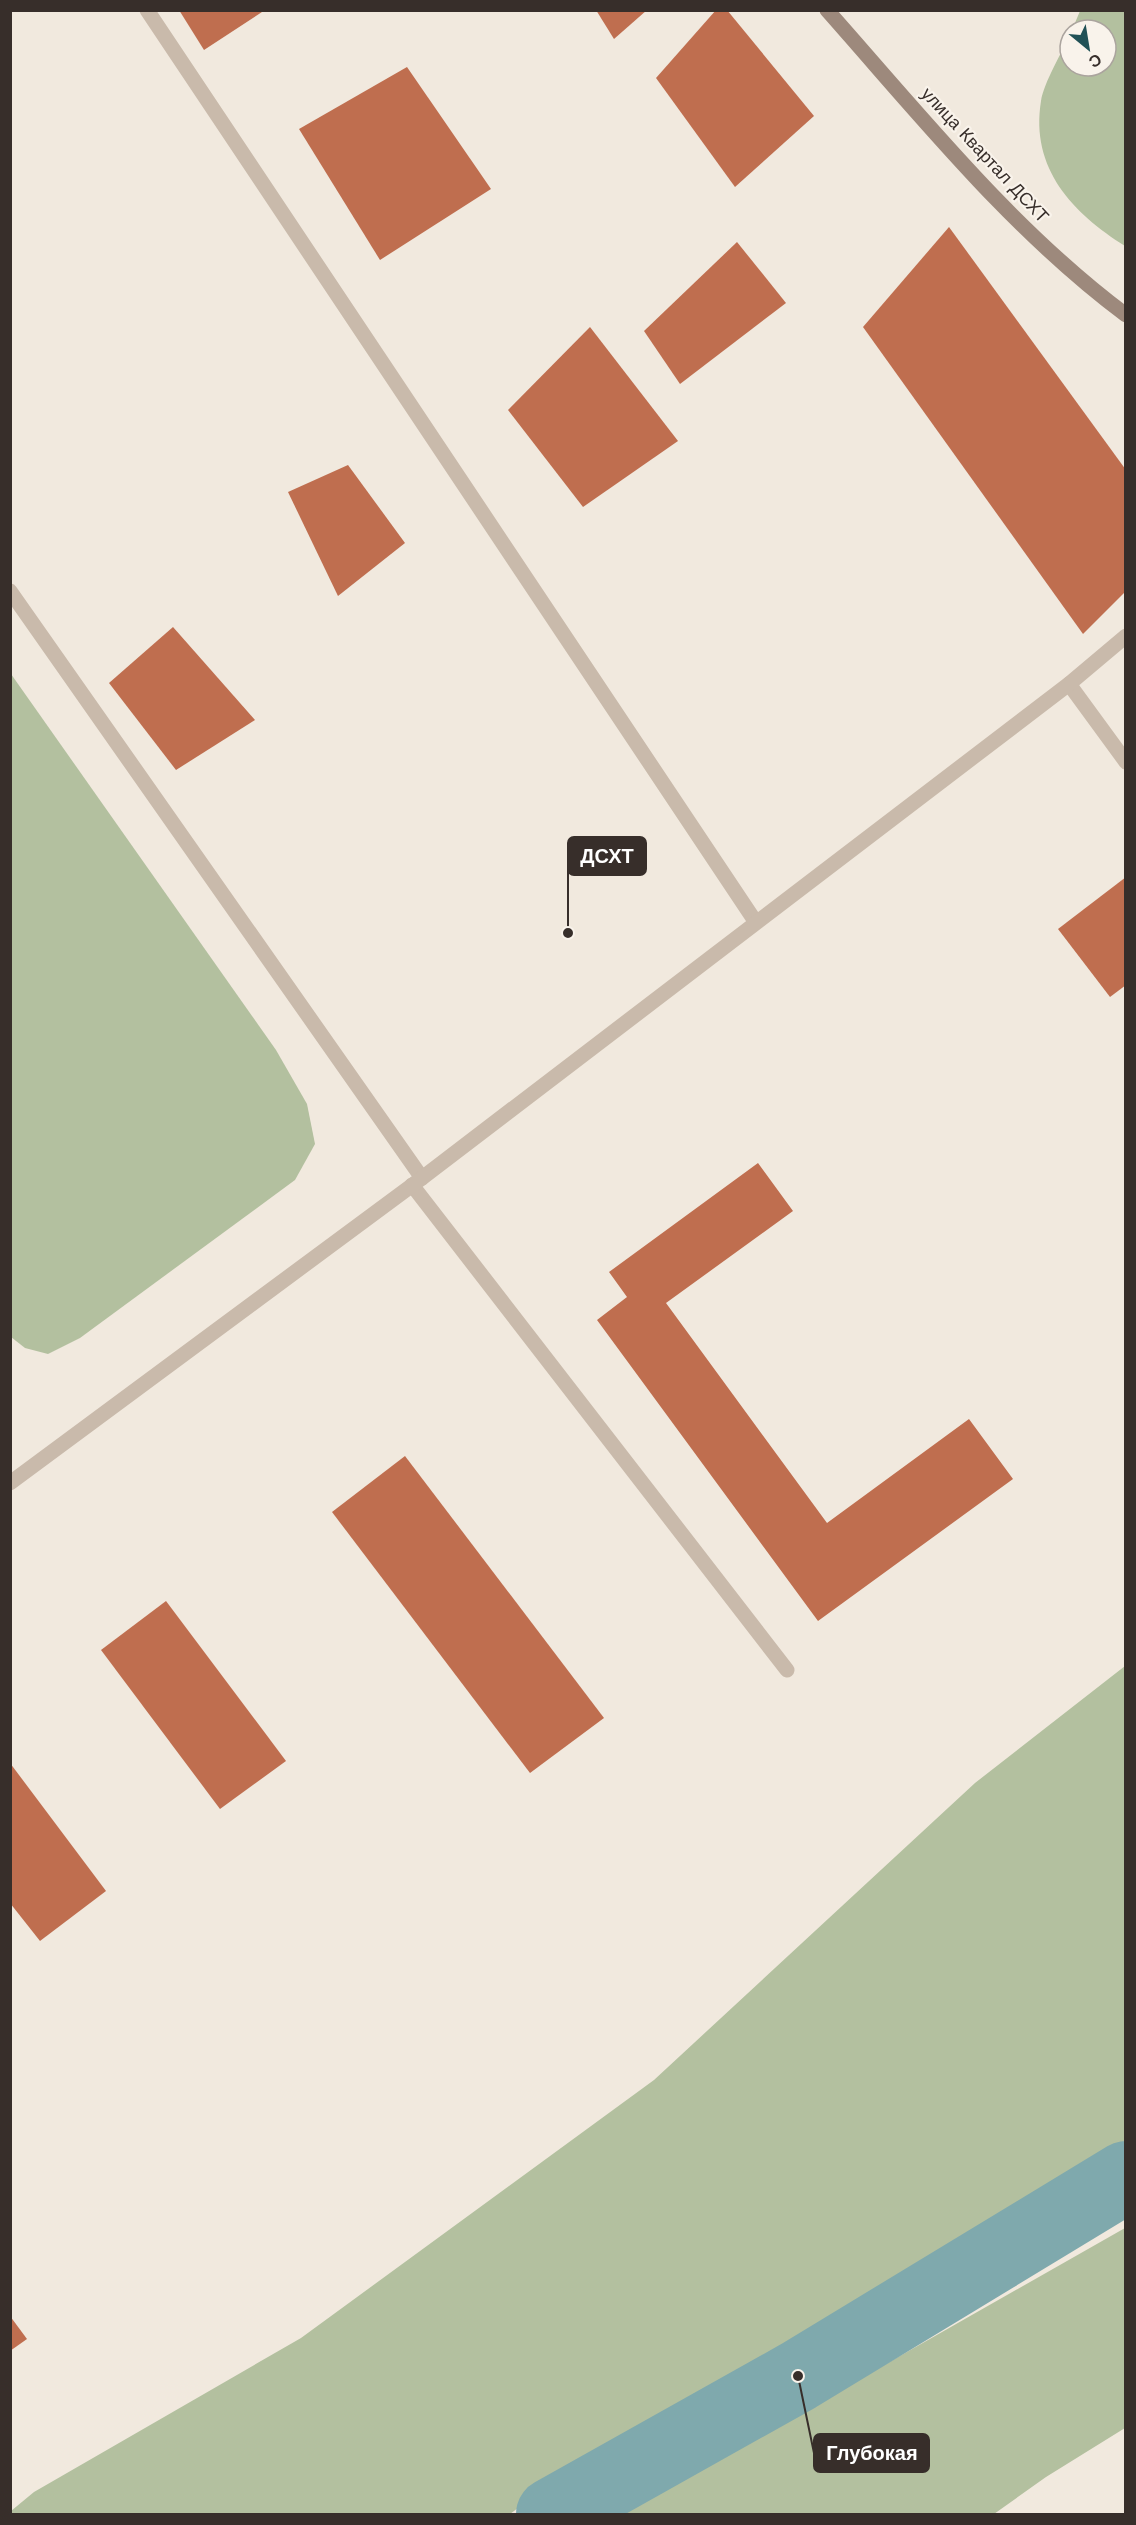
<svg xmlns="http://www.w3.org/2000/svg" width="1136" height="2525" font-family="'Work Sans',sans-serif">
  <rect width="100%" height="100%" fill="#f1e9de"/>
  <g fill="#b3c09f">
    <path d="M1080 11H1125V246C1073 213 1030 169 1041 101 1044 82 1062 53 1070 34V66H1106V30H1072Z"/>
    <path d="M11 674 276 1050 307 1104 315 1144 295 1180 80 1338 48 1354 25 1348 11 1337Z"/>
    <path d="M1125 1666V2151L904 2286 530 2499 510 2514H11V2511L34 2492 301 2338 654 2080 975 1783Z"/>
    <path d="M1125 2228V2428L1046 2477 994 2514H622Z"/>
  </g>
  <g fill="none" stroke-linecap="round" stroke-linejoin="round">
    <path stroke="#7fa9ad" stroke-width="72" d="M552 2514 798 2376 1126 2177"/>
  </g>
  <g fill="#bf6e4f">
    <path d="M179 10H265L204 50Z"/>
    <path d="M596 10H647L614 39Z"/>
    <path d="M716 10H727L814 116 735 187 656 78Z"/>
    <path d="M407 67 491 189 380 260 299 129Z"/>
    <path d="M949 227 1126 470V591L1083 634 863 327Z"/>
    <path d="M737 242 786 303 680 384 644 331Z"/>
    <path d="M590 327 678 441 583 507 508 410Z"/>
    <path d="M348 465 405 543 338 596 288 492Z"/>
    <path d="M173 627 255 720 176 770 109 683Z"/>
    <path d="M1126 877V985L1110 997 1058 929Z"/>
    <path d="M758 1163 793 1211 666 1303 827 1523 969 1419 1013 1479 818 1621 597 1320 627 1297 609 1272Z"/>
    <path d="M405 1456 604 1718 530 1773 332 1512Z"/>
    <path d="M166 1601 286 1761 220 1809 101 1650Z"/>
    <path d="M10 1763 106 1891 40 1941 10 1903Z"/>
    <path d="M10 2316 27 2339 10 2351Z"/>
  </g>
  <g fill="none" stroke-linecap="round" stroke-linejoin="round">
    <g stroke="#c9baab" stroke-width="15">
      <path d="M147 10 755 921"/>
      <path d="M10 591 422 1178"/>
      <path d="M1069 684 1126 762"/>
      <path d="M412 1185 787 1670"/>
    </g>
    <path stroke="#c9baab" stroke-width="15" d="M10 1483 422 1178 1069 684 1126 636"/>
    <path stroke="#9d897c" stroke-width="15" d="M827 10C921 116 1012 230 1126 315"/>
  </g>
  <g text-anchor="middle" stroke-width="4.5" stroke-linejoin="round" paint-order="stroke">
    <g font-size="18" fill="#372e2a" stroke="#f9f3eb">
      <text transform="translate(985 155) rotate(47)" y="6">улица Квартал ДСХТ</text>
    </g>
  </g>
  <path fill="none" stroke="#372e2a" stroke-width="2" d="M568 933L568 856M798 2376L814 2453"/>
  <g fill="#372e2a" stroke="#f9f3eb" stroke-width="2">
    <circle cx="568" cy="933" r="6"/>
    <circle cx="798" cy="2376" r="6"/>
  </g>
  <g fill="#372e2a" stroke="#372e2a" stroke-width="2">
    <rect x="568" y="837" width="78" height="38" rx="6"/>
    <rect x="814" y="2434" width="115" height="38" rx="6"/>
  </g>
  <g font-size="20" text-anchor="middle" font-weight="bold" fill="#fff">
    <text x="607" y="863">ДСХТ</text>
    <text x="872" y="2460">Глубокая</text>
  </g>
  <rect width="1136" height="2525" fill="none" stroke="#372e2a" stroke-width="24"/>
  <g transform="translate(1088 48) rotate(150)"><circle r="28" fill="#f9f3eb" stroke="#aba49e" stroke-width="1.5"/>
  <path d="M0-4.5L10 22L0 15L-10 22Z" fill="#215156"/>
  <text y="-9" font-size="16" font-weight="bold" text-anchor="middle" fill="#372e2a">С</text>
  </g>
</svg>
